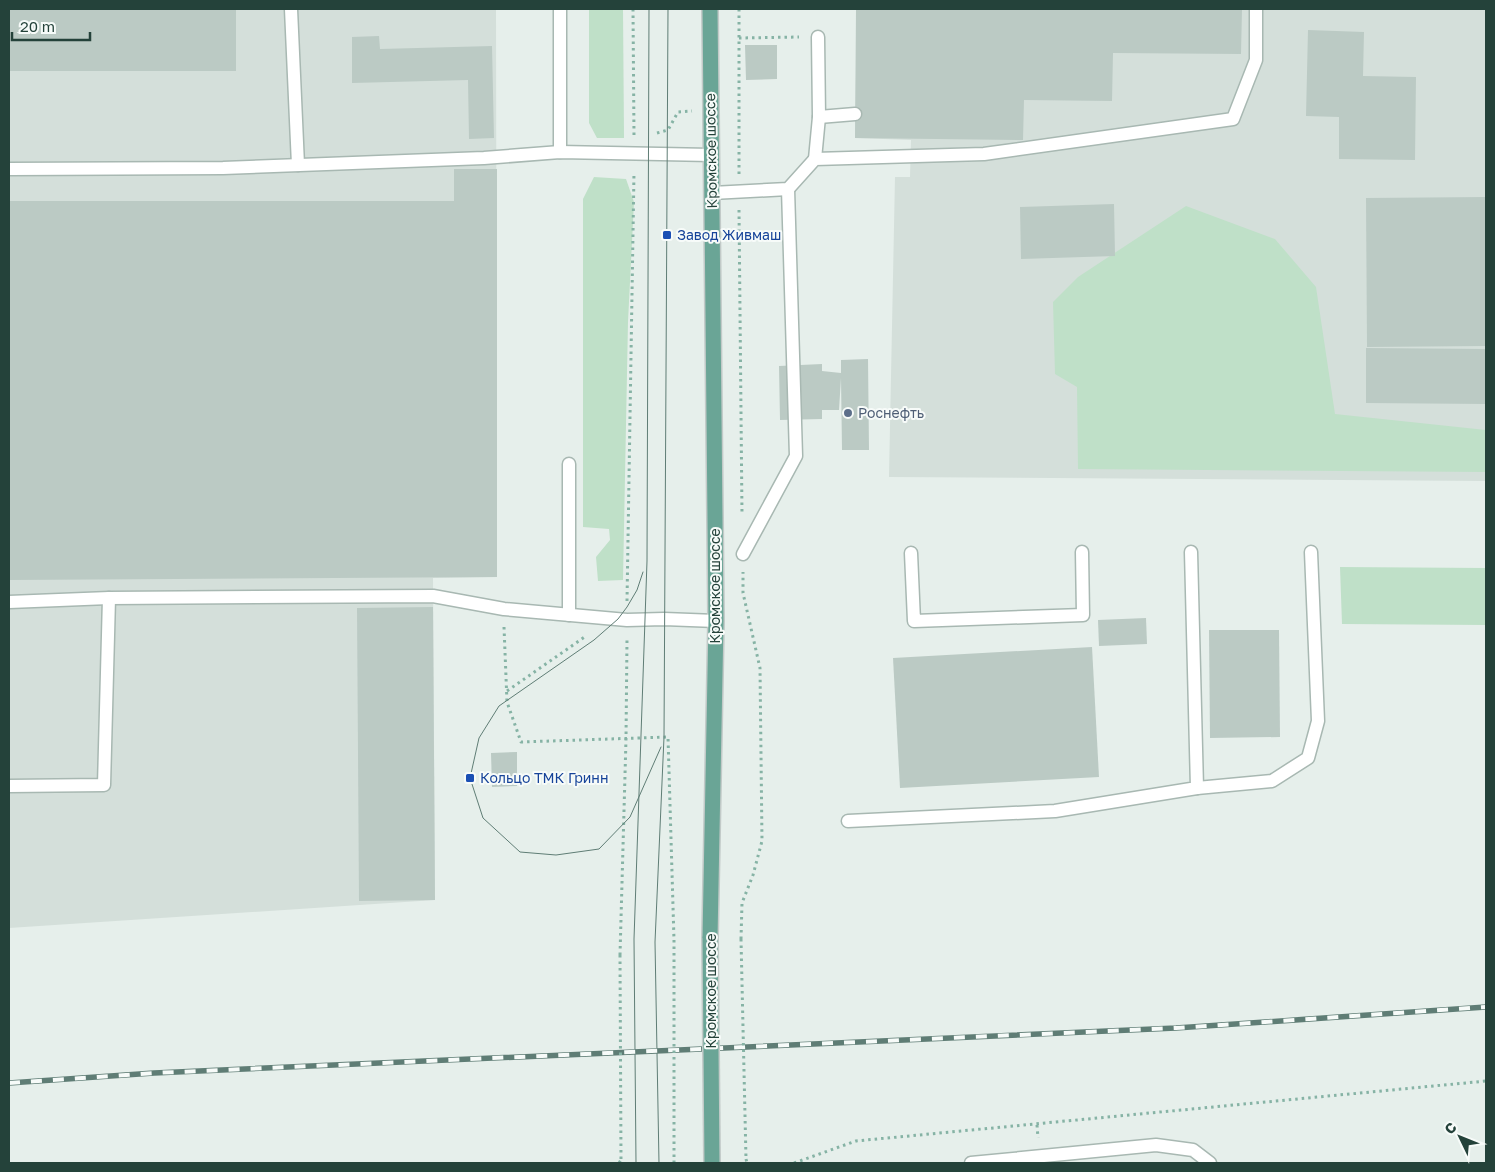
<svg xmlns="http://www.w3.org/2000/svg" width="1495" height="1172" font-family="'Golos Text',sans-serif">
  <rect width="100%" height="100%" fill="#e6efeb"/>
  <g fill="#d4dfda">
    <path d="M9 9H496L497 577 433 578 435 900 9 928Z"/>
    <path d="M857 9H1486V481L889 477 895 177H910L911 140 855 138Z"/>
  </g>
  <g fill="#bfe0c8">
    <path d="M589 9H623L624 138H597L589 123Z"/>
    <path d="M594 177 626 179 634 202 628 322 623 580 598 581 596 557 610 540 609 529 583 527V199Z"/>
    <path d="M1186 206 1275 239 1316 287 1335 414 1486 430V472L1078 469 1077 387 1055 374 1053 302 1078 277Z"/>
    <path d="M1340 567 1486 568V625L1342 624Z"/>
  </g>
  <g fill="#bbcac4">
    <rect x="9" y="9" width="227" height="62"/>
    <path d="M856 9H1242L1241 54 1113 53 1112 101 1024 100 1023 140 855 138Z"/>
    <path d="M1308 30 1364 32 1363 76 1416 77 1415 160 1339 159V117L1306 116Z"/>
    <path d="M379 36 380 49 492 46 494 138 469 139 468 80 352 83V37Z"/>
    <path d="M745 45H777V79L746 80Z"/>
    <path d="M454 169H497V577L9 580V201H454Z"/>
    <path d="M1486 197V346L1367 347 1366 198Z"/>
    <path d="M1114 204 1115 256 1021 259 1020 207Z"/>
    <path d="M1366 348 1486 349V404L1366 403Z"/>
    <path d="M868 359 869 450H842L841 378 839 410H822V419L780 420 779 366 822 364V371L841 373V360Z"/>
    <path d="M433 607 435 900 359 901 357 608Z"/>
    <path d="M1146 618 1147 644 1099 646 1098 620Z"/>
    <path d="M1209 630H1279L1280 737 1210 738Z"/>
    <path d="M1092 647 1099 777 900 788 893 658Z"/>
    <path d="M517 752V786L492 787 491 753Z"/>
  </g>
  <g fill="none" stroke-linecap="round" stroke-linejoin="round">
    <g stroke="#a8b8b2" stroke-width="15">
      <g id="lane">
        <path d="M291 9 298 165"/>
        <path d="M819 117 855 114"/>
        <path d="M560 152V9"/>
        <path d="M815 159 819 117 818 37"/>
        <path d="M9 169 223 168 484 158 560 152 711 155"/>
        <path d="M712 193 788 189 815 159 984 154 1233 119 1256 60V9"/>
        <path d="M569 464V615"/>
        <path d="M911 553 914 621 1083 615 1082 552"/>
        <path d="M743 554 796 456 788 189"/>
        <path d="M9 602 109 598 433 596 504 609 627 620 664 619 716 621"/>
        <path d="M9 786 104 785 109 598"/>
        <path d="M1197 788 1272 781 1308 758 1318 721 1311 552"/>
        <path d="M848 821 1055 811 1197 788 1191 552"/>
        <path d="M971 1163 1156 1145 1193 1150 1210 1163"/>
      </g>
    </g>
    <g stroke="#c2cac8" stroke-width="18">
      <path id="primary" d="M710 9 716 621 710 938"/>
    </g>
    <g stroke="#86b3a5" stroke-width="3" stroke-dasharray="2.5 4" stroke-linecap="butt">
      <path d="M633 9 634 136"/>
      <path d="M739 38 799 37"/>
      <path d="M657 133 668 130 678 112 692 111"/>
      <path d="M739 174V9"/>
      <path d="M739 210 742 514"/>
      <path d="M627 601 634 172"/>
      <path d="M504 627 507 702 521 742 668 737 674 940"/>
      <path d="M507 691 586 636"/>
      <path d="M741 939 742 903 753 875 762 841 760 668 743 593V572"/>
      <path d="M620 955 626 739 627 639"/>
      <path d="M1037 1125 1038 1138"/>
      <path d="M746 1159 747 1163"/>
      <path d="M619 1163 621 1160"/>
      <path d="M674 1163V1159"/>
      <path d="M794 1163 856 1141 1486 1081"/>
    </g>
    <use href="#lane" stroke="#fff" stroke-width="12"/>
    <use href="#primary" stroke="#6aa596" stroke-width="15"/>
    <g stroke="#5f7d75" stroke-width="1">
      <path d="M643 572 637 590 627 607 618 619 594 640 499 706 479 738 470 778 483 818 520 852 556 855 599 849 630 817 661 747"/>
      <path d="M636 1163 634 939 647 561 649 9"/>
      <path d="M659 1163 655 942 664 737 668 9"/>
    </g>
    <g stroke="#5f7d75" stroke-width="5.5">
      <path id="rail" d="M9 1083 154 1073 1176 1028 1486 1007"/>
    </g>
    <use href="#rail" stroke="#f7fbf9" stroke-width="4" stroke-dasharray="11" stroke-linecap="butt"/>
    <g stroke="#c2cac8" stroke-width="18" stroke-linecap="butt">
      <path id="primary-bridge" d="M710 938 712 1163"/>
    </g>
    <g stroke="#86b3a5" stroke-width="3" stroke-dasharray="2.5 4" stroke-linecap="butt">
      <path d="M741 939 746 1159"/>
      <path d="M674 940V1159"/>
      <path d="M620 955 621 1160"/>
    </g>
    <use href="#primary-bridge" stroke="#6aa596" stroke-width="15"/>
  </g>
  <g fill="#1a4fb4" stroke="#f7fbf9" stroke-width="2">
    <rect x="662" y="230" width="10" height="10" rx="2.5"/>
    <rect x="465" y="773" width="10" height="10" rx="2.5"/>
  </g>
  <circle fill="#5c6f8a" stroke="#f7fbf9" stroke-width="2" cx="848" cy="413" r="5"/>
  <g text-anchor="middle" stroke-width="4" stroke-linejoin="round" paint-order="stroke">
    <g font-size="14" fill="#24423a" stroke="#f7fbf9">
      <text transform="translate(711 151) rotate(-91)" y="5">Кромское шоссе</text>
      <text transform="translate(715 586) rotate(-90)" y="5">Кромское шоссе</text>
      <text transform="translate(711 991) rotate(-90)" y="5">Кромское шоссе</text>
    </g>
    <g font-size="14" fill="#164399" stroke="#f7fbf9" text-anchor="start">
      <text x="677" y="240">Завод Живмаш</text>
      <text x="480" y="783">Кольцо ТМК Гринн</text>
    </g>
    <g font-size="14" fill="#4e5e75" stroke="#f7fbf9" text-anchor="start">
      <text x="858" y="418">Роснефть</text>
    </g>
  </g>
  <rect width="1495" height="1172" fill="none" stroke="#24423a" stroke-width="20"/>
  <g transform="translate(1460 1137) rotate(313)" stroke="#f7fbf9" stroke-width="4" paint-order="stroke">
  <path d="M0-4L9 19L0 12L-9 19Z" fill="#24423a"/>
  <text y="-8" font-size="14" font-weight="bold" text-anchor="middle" fill="#24423a">С</text>
  </g>
  <path d="M12 32v8h78v-8" fill="none" stroke="#24423a" stroke-width="2.5"/>
  <text x="20" y="32" font-size="15" fill="#24423a" stroke="#f7fbf9" stroke-width="4" paint-order="stroke">20 m</text>
</svg>
